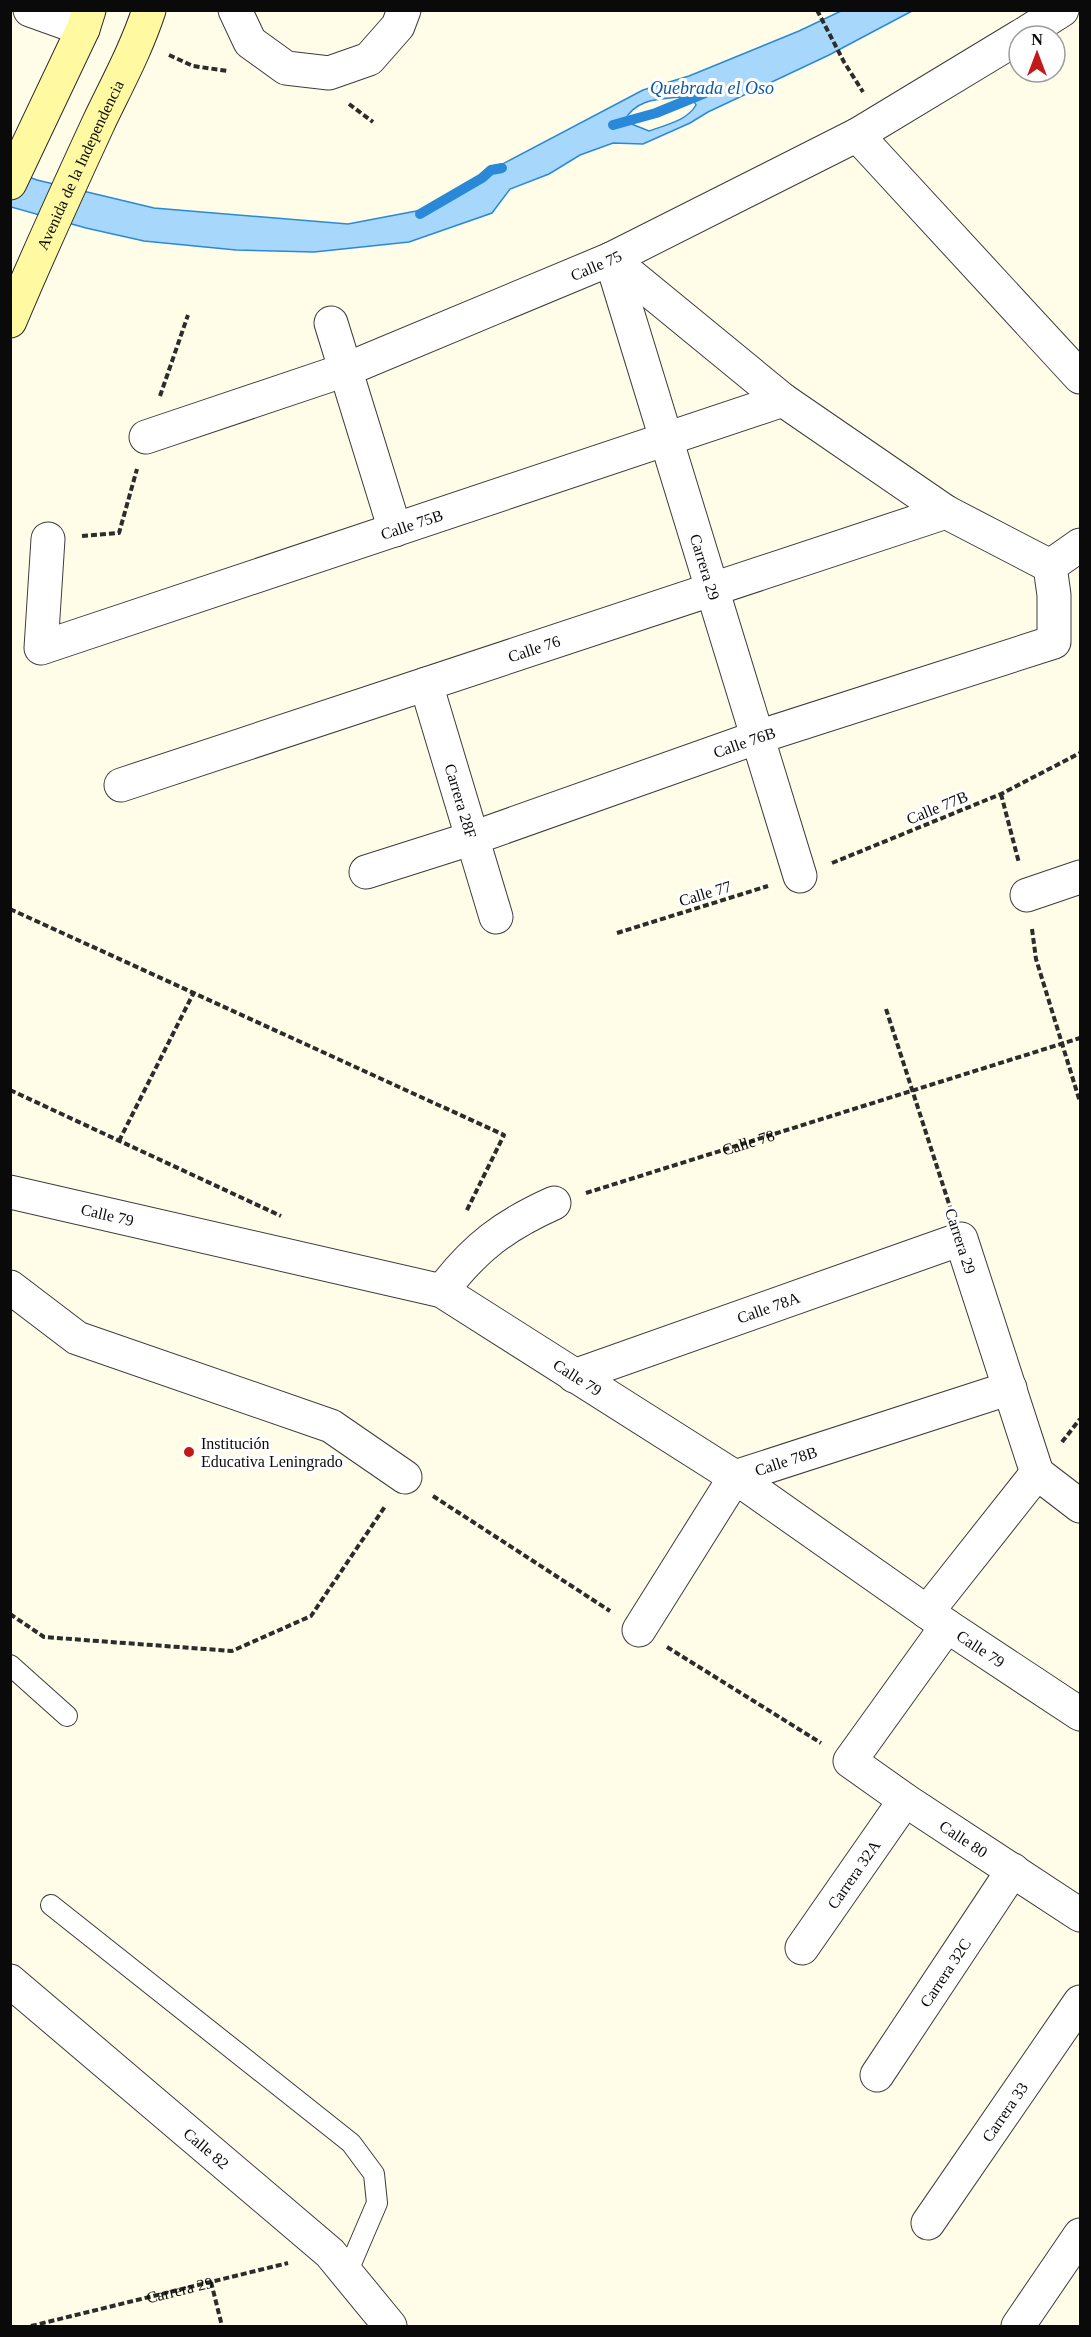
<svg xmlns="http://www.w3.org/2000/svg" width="1091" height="2337" font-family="'Times New Roman',serif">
  <rect width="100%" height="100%" fill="#fffce7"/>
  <path fill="#a7d8fb" stroke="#2989d8" stroke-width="1.5" fill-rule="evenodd" d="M841 11H912L829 55 708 112 690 123 643 144 613 143 580 155 549 174 510 189 492 213 409 242 314 252 236 250 144 241 86 228 11 207 10 170 37 180 154 208 348 224 432 208 477 185 491 170 643 90 689 76 799 31ZM680 97 692 98 696 105C687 121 665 125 649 131L624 121C636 99 658 99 680 97Z"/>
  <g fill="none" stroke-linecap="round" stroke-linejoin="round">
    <g stroke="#2989d8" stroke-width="10">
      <path d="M613 125 656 113 705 93"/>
      <path d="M420 214 482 178 491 170 502 168"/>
    </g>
    <g stroke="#3d3d3d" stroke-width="22">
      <g id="service">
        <path d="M10 1665 67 1716"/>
        <path d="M51 1905 351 2143 374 2174 377 2203 347 2273"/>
      </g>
    </g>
    <g stroke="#3d3d3d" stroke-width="35">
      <g id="minor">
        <path d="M30 10 83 29"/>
        <path d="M235 10 250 42 286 68 329 73 369 59 398 26 404 10"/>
        <path d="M1021 36 1062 10"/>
        <path d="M857 135 1080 377"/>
        <path id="s3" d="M611 259 800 876"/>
        <path d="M611 259 783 400 946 512 1050 566"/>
        <path d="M331 323 395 530"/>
        <path id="s4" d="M146 437 345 370 611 259 857 135 1019 37"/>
        <path id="s5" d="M48 539 41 648 783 400"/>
        <path d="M1050 566 1080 545"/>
        <path id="s6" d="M426 684 496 917"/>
        <path id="s7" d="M121 785 946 512"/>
        <path id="s8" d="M366 872 473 838 758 737 1054 642V595L1050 566"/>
        <path d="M1027 895 1080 877"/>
        <path id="s9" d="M10 1192 442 1291 735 1477 947 1626 1080 1714"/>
        <path d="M10 1287 77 1338 331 1426 405 1477"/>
        <path d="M442 1291C475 1247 505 1225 554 1203"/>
        <path id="s10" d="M574 1376 961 1239 1037 1473"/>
        <path d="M1037 1473 1080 1506"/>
        <path d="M927 1612 1037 1473"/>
        <path id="s11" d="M947 1626 850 1761 905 1800 1080 1915"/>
        <path id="s12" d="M639 1630 735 1477 1010 1388"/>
        <path id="s13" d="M802 1948 905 1800"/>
        <path id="s14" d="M10 1981 330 2253 390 2326"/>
        <path id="s15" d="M877 2075 1013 1870"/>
        <path id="s16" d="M928 2223 1080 2002"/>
        <path d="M1018 2326 1080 2235"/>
      </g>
    </g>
    <g stroke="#2c2c2c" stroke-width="35">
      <g id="secondary">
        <path d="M10 183 83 29 89 10"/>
        <path id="s17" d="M10 321C38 254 68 189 98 124 116 86 136 50 149 10"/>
      </g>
    </g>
    <g stroke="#2c2c2c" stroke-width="4" stroke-dasharray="6 3" stroke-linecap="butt">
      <path d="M817 10 844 62 863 92"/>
      <path d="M169 55 193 66 228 71"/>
      <path d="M349 104 373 122"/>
      <path d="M160 396 188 315"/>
      <path d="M82 536 119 533 137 469"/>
      <path d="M1001 794 1019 863"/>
      <path d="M832 863 1001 794 1080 753"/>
      <path d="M10 909 504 1135 466 1212"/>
      <path d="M1032 929 1036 959 1080 1102"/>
      <path d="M617 933 768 886"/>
      <path d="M886 1009 950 1207"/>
      <path d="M10 1090 281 1216"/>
      <path d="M119 1141 194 992"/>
      <path id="s1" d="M586 1193 1080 1038"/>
      <path d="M1062 1442 1080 1419"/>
      <path d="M433 1496 610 1611"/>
      <path d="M10 1614 44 1637 232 1651 311 1616 386 1505"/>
      <path d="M667 1647 821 1743"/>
      <path d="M211 2282 222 2326"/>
      <path id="s2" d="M31 2326 288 2263"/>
    </g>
    <use href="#service" stroke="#fff" stroke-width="20"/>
    <use href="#minor" stroke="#fff" stroke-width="33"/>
    <use href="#secondary" stroke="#fff9a2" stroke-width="33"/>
  </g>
  <circle fill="#c41919" stroke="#fff" stroke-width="2" cx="189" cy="1452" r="6"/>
  <g text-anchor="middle" stroke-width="6" stroke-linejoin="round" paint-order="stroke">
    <g font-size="16" fill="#0a0a0a" stroke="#fff">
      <text dy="6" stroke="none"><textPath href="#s17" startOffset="171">Avenida de la Independencia</textPath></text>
      <text dy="6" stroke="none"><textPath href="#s4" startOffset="482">Calle 75</textPath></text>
      <text dy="6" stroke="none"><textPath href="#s5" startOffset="500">Calle 75B</textPath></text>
      <text dy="6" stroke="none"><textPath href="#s3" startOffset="322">Carrera 29</textPath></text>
      <text dy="6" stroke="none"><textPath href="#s7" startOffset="435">Calle 76</textPath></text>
      <text dy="6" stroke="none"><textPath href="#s8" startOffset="400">Calle 76B</textPath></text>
      <text dy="6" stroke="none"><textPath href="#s6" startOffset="122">Carrera 28F</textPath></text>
      <text transform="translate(937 807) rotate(-22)" y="6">Calle 77B</text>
      <text transform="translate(705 893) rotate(-17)" y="6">Calle 77</text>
      <text dy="6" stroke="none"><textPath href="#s1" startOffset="170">Calle 78</textPath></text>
      <text dy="6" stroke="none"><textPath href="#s9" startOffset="100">Calle 79</textPath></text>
      <text transform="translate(961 1241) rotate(72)" y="6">Carrera 29</text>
      <text dy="6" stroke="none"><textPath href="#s10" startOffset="206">Calle 78A</textPath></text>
      <text dy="6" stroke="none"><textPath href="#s9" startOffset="604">Calle 79</textPath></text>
      <text dy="6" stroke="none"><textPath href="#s12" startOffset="234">Calle 78B</textPath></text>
      <text dy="6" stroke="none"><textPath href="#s9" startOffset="1090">Calle 79</textPath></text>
      <text dy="6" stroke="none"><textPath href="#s11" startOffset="304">Calle 80</textPath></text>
      <text dy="6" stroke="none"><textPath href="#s13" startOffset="90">Carrera 32A</textPath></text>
      <text dy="6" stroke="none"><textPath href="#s15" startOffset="123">Carrera 32C</textPath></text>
      <text dy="6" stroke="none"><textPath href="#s16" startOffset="135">Carrera 33</textPath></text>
      <text dy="6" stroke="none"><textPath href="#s14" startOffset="258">Calle 82</textPath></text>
      <text dy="6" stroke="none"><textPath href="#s2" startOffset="153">Carrera 29</textPath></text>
    </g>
    <g font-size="16" fill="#0a0a0a" stroke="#fff" text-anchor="start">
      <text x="201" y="1449">Institución<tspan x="201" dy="18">Educativa Leningrado</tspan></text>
    </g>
    <g font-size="18" font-style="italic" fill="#0c5aa4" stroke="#fff">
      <text x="712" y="94">Quebrada el Oso</text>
    </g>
  </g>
  <rect width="1091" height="2337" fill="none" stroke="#0a0a0a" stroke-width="24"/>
  <g transform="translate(1037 54)"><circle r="28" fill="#ffffff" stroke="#9d9d9d" stroke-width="1.5"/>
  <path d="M0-4.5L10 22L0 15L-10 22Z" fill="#c41919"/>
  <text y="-9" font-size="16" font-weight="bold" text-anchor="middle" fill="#0a0a0a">N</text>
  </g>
</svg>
